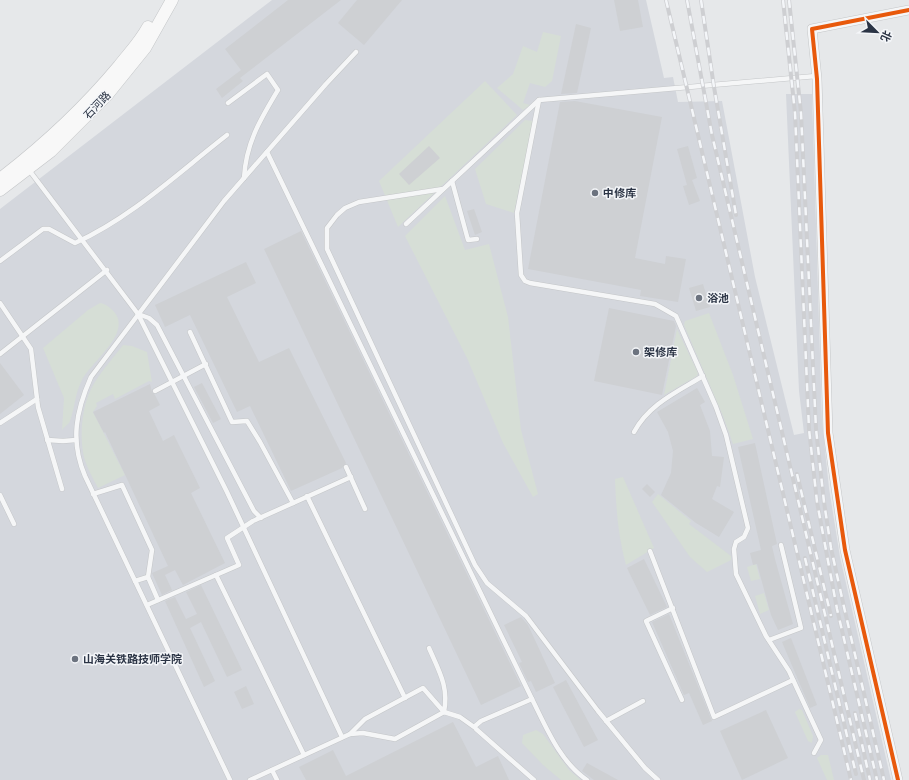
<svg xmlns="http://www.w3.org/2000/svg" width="909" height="780" font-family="Roboto,'Noto Sans SC',sans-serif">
  <rect width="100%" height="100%" fill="#e6e8ea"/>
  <path fill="#d4d7dd" d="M272 0H646L664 78 673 77 678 102 722 101 755 277 794 435 804 433 799 391 786 94H812L822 421 829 488 840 557 891 780H0V209Z"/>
  <g fill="#d6ded6">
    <path d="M543 32 561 36 552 81 545 87 530 83 523 103 530 105 523 110 497 88 513 74 523 46 537 52Z"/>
    <path d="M485 81 517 115 398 227 379 181Z"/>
    <path d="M525 120 533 121 514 213 486 204 475 169Z"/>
    <path d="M445 196 465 250 489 244 508 317 521 430 538 494 533 497 503 443 467 358 405 236Z"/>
    <path d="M100 303C106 304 111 308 115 313 131 334 91 362 82 380 75 393 75 407 70 421 69 424 64 427 62 430L64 398 43 348 88 310Z"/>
    <path d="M709 313 733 375 753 439 733 444 723 416 684 325 685 321Z"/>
    <path d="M677 329 698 373 697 376 664 395Z"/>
    <path d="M123 345 132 346 147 352 152 382 149 381 115 399 113 394 96 403 97 406 93 412 125 475 98 488C93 478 87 468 84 457 79 434 82 402 95 382 103 369 114 357 123 345Z"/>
    <path d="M623 477 654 548 626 565C618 536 616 508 615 479Z"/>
    <path d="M658 494 691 521 689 524 731 556V560L707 572 690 557 652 502Z"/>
    <path d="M756 564 760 579 751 581 747 567Z"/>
    <path d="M764 593 769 610 760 614 755 596Z"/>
    <path d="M799 709 802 710 813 736 812 743 808 741 795 712Z"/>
    <path d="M536 730 543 734 569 770 581 780H561L543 765 522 743 523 735Z"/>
    <path d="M821 755H828L834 780H827L817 758Z"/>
  </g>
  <g fill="#ced0d3">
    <path d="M288 0H341L240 78 243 81 222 98 216 89 241 70 225 49Z"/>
    <path d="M357 0H402L364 45 338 23Z"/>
    <path d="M614 0H638L643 27 620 31Z"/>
    <path d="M576 24 591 28 577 93 561 94Z"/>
    <path d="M575 101 662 117 635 258 665 264 666 256 686 259 678 302 640 296 641 290 528 269 560 102Z"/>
    <path d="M429 146 440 158 409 185 399 174Z"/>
    <path d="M688 146 697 178 692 180 700 201 689 205 683 186 687 185 677 149Z"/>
    <path d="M474 209 482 232 475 235 467 211Z"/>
    <path d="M301 231 521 686 481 705 264 249Z"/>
    <path d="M246 262 256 283 227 297 259 362 289 348 346 463 342 468 291 491 250 406 237 412 190 315 165 327 155 305Z"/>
    <path d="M703 284 710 307 696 311 689 288Z"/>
    <path d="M609 308 674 321 676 326 662 395 594 381Z"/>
    <path d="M0 363 24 395 0 414Z"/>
    <path d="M202 383 221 419 213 423 194 387Z"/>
    <path d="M150 384 152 392 155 395 160 405 149 411 163 441 174 435 200 488 191 493 225 563 183 585 175 570 165 575 172 590 162 595 152 573 168 566 105 432 104 433 93 412Z"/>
    <path d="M697 388 705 402 700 405 710 431 712 456 724 457 720 487 717 486 712 499 734 512 719 537 696 523 661 495 671 473 673 451 668 432 657 412Z"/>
    <path d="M755 443 777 544 772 546 775 559 793 624 778 630 771 615 757 564 753 565 750 553 761 550 738 447Z"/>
    <path d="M647 484 655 492 650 497 642 489Z"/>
    <path d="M644 559 667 607 650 615 627 568Z"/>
    <path d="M201 585 242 670 227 677 201 622 190 628 215 681 204 687 165 601 175 597 186 619 197 614 186 592Z"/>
    <path d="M669 614 712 721 703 725 689 693 684 695 652 622Z"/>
    <path d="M521 617 528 625 555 683 536 692 531 681 528 682 519 663 522 662 504 625Z"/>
    <path d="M791 638 817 705 810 708 782 642Z"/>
    <path d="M566 680 598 740 584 747 553 687Z"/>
    <path d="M246 686 254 704 242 709 234 692Z"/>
    <path d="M766 710 788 758 742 780 720 731Z"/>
    <path d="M453 722 476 767 498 756 509 780H306L299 767 333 750 346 776Z"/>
    <path d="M587 763 618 780H594L582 771Z"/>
  </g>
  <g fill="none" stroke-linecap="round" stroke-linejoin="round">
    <g stroke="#c4c6c8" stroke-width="5.5">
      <g id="service">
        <path d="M539 100 517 213 521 275 525 281 530 283 655 304 676 316 716 407 726 435 748 528 744 537 736 542 734 549 736 574 766 636 789 671 821 740 814 753"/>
        <path d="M228 103 267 74 278 90C260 120 246 143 244 178"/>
        <path d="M29 170 138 314 227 492 342 737"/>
        <path d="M452 181 468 240 477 239"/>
        <path d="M443 189 359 202 345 208 337 215 327 228V249L475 565 487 583 526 616 598 711 645 768 658 780"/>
        <path d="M406 224 539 100 816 76"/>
        <path d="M0 261 43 229H49L75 243C132 217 178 173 227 135"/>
        <path d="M0 303 31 349 38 407 62 489"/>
        <path d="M138 314 149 318 157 325 254 511 261 518"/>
        <path d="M190 332 232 422 247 421 260 442 293 503"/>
        <path d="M0 354 107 270"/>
        <path d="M155 391 206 364"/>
        <path d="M0 423 37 399"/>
        <path d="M634 432C649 404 677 392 703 376"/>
        <path d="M47 440 63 441 76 440"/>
        <path d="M346 467 365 509"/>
        <path d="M93 494 122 485 152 550 148 577 158 600"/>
        <path d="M0 495 14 524"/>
        <path d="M307 496 405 698"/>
        <path d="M650 551 714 717 793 680"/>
        <path d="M216 575 304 755"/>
        <path d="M135 581 148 577"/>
        <path d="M147 605 239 565 227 538 253 521 351 477"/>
        <path d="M673 608 646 621 682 700"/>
        <path d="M769 640 801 628 781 545"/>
        <path d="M532 699C546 727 560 762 587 780"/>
        <path d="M606 721 643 701"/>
        <path d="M476 729 534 780"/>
        <path d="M350 734 365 719 423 688 444 712C449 687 439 671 429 648"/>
        <path d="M272 770 277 780"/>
        <path d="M230 780 85 476C70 441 76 411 91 377L224 201 326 84 356 52"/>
        <path d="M250 780 350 734 363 733 395 739 444 712 460 717 474 727 481 721 532 699 267 152"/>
      </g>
    </g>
    <g stroke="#c4c6c8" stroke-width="10">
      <path id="minor" d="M898 780 845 550 828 433 817 79 812 29 909 10"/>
    </g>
    <g stroke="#c4c6c8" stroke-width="13">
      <g id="secondary">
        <path d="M0 179C43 146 84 108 119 66 129 53 140 42 148 27"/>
        <path d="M0 190 51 151 107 95 145 48 172 0"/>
      </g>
    </g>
    <use href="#service" stroke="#f5f6f7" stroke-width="4.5"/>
    <use href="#minor" stroke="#f5f6f7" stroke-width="9"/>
    <use href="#secondary" stroke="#f8f8f8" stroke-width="12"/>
    <g stroke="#cecfd2" stroke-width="4">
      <g id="rail">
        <path d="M666 0 851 780"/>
        <path d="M687 0 712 135 864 780"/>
        <path d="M701 0 714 87 736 215"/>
        <path d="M783 0 795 113 809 429 817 502 837 609 877 780"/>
        <path d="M789 0 801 113 816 429 824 502 831 548 844 607 884 780"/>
        <path d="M797 474 831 616"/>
        <path d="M805 558 856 774"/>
        <path d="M855 713 870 780"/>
      </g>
    </g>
    <use href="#rail" stroke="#f4f6f9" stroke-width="2.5" stroke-dasharray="8" stroke-linecap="butt"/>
    <g stroke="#f4f6f9" stroke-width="6">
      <path id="cycleway" d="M898 780 845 550 828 433 817 79 812 29 909 10"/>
    </g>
    <use href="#cycleway" stroke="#e8590c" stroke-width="4"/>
  </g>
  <g fill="#6c737f" stroke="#f4f6f9" stroke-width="1.5">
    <circle cx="595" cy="193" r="4"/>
    <circle cx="699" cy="298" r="4"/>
    <circle cx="636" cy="352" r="4"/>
    <circle cx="75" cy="659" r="4"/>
  </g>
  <g text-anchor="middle" stroke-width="3" stroke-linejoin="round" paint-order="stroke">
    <g font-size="11" fill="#2b3445" stroke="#f4f6f9">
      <text transform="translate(97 105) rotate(-46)" y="4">石河路</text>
    </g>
    <g font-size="11" font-weight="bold" fill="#2b3445" stroke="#f4f6f9" text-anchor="start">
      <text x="603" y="197">中修库</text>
      <text x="707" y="302">浴池</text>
      <text x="644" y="356">架修库</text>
      <text x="83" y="663">山海关铁路技师学院</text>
    </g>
  </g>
  <g transform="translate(877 32) rotate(114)" stroke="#f4f6f9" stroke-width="3" paint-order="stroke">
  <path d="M0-3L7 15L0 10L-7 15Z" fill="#2b3445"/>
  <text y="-6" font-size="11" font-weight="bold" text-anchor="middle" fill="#2b3445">北</text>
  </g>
</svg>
